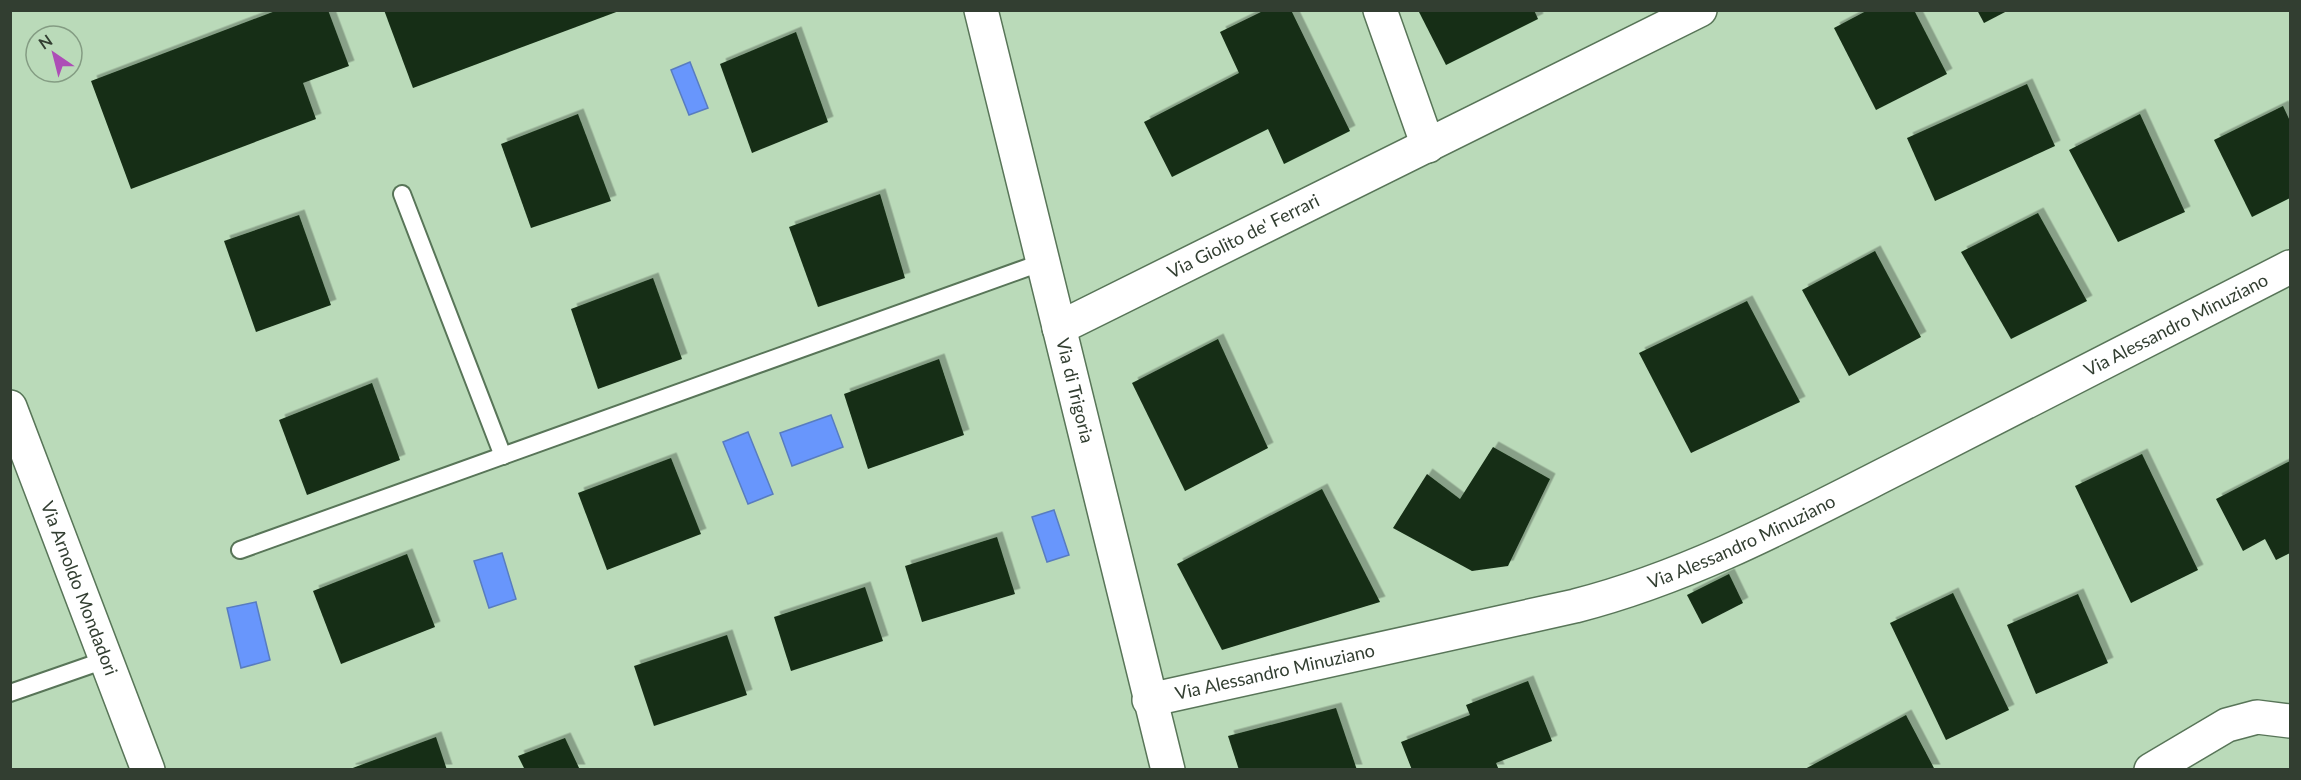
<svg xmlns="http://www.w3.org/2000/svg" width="2301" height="780" font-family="Lato,sans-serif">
  <defs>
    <filter id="shadow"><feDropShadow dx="5.5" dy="-5.5" stdDeviation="0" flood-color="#0004"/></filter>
  </defs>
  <rect width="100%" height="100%" fill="#badab9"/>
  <g fill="#6896fc" stroke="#587cbf" stroke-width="1.5">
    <path d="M690 62 708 108 689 115 671 70Z"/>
    <path d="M831 415 843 447 792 466 780 433Z"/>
    <path d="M748 432 773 494 748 504 723 442Z"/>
    <path d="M1054 510 1069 555 1047 562 1032 517Z"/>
    <path d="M502 553 516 599 489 608 474 561Z"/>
    <path d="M256 602 270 660 241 668 227 608Z"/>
  </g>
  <g fill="#152e15" filter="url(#shadow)">
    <path d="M278 10H328L349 66 303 83 316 119 131 189 91 81Z"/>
    <path d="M384 10H618L619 11 413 88Z"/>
    <path d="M1265 10H1291L1350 131 1284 164 1268 129 1172 177 1144 122 1239 73 1220 32Z"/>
    <path d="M1418 10H1534L1538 19 1446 65Z"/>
    <path d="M1868 10H1914L1947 74 1876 110 1834 28Z"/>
    <path d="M1977 10H2009L1984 23Z"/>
    <path d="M796 32 828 122 752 153 720 64Z"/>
    <path d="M2027 84 2055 146 1935 201 1907 138Z"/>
    <path d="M2283 106 2290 121V198L2252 217 2214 140Z"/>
    <path d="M578 114 611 201 531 228 501 144Z"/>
    <path d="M2140 114 2185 212 2118 242 2069 150Z"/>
    <path d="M880 194 905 278 818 307 789 227Z"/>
    <path d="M2038 213 2087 301 2011 339 1961 252Z"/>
    <path d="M299 215 331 305 256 332 224 241Z"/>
    <path d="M1875 251 1921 337 1849 376 1802 290Z"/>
    <path d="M653 278 682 359 598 389 571 309Z"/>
    <path d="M1747 301 1800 402 1691 453 1639 353Z"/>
    <path d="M1218 339 1268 448 1185 491 1132 383Z"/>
    <path d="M939 359 964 435 868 469 844 394Z"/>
    <path d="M372 383 400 460 307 495 279 420Z"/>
    <path d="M1493 447 1550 479 1508 566 1472 571 1393 528 1427 474 1460 499Z"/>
    <path d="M2142 454 2198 570 2131 603 2075 486Z"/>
    <path d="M671 458 701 534 607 570 578 493Z"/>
    <path d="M2290 461V553L2276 560 2265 539 2243 551 2216 499Z"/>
    <path d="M1322 489 1380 602 1222 650 1177 564Z"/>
    <path d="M997 537 1015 594 922 622 905 566Z"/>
    <path d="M407 554 435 627 341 664 313 591Z"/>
    <path d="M1729 574 1743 603 1702 624 1687 595Z"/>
    <path d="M865 587 883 641 791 671 774 617Z"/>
    <path d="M1953 593 2009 710 1946 740 1890 623Z"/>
    <path d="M2078 594 2108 663 2036 694 2007 625Z"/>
    <path d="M727 635 747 695 654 726 634 666Z"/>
    <path d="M1528 681 1552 741 1496 763 1499 770H1412L1401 742 1470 715 1466 705Z"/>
    <path d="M1336 708 1357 770H1239L1228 736Z"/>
    <path d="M1906 715 1935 770H1803L1880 729Z"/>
    <path d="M436 737 447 770H350V769Z"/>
    <path d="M565 738 580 770H525L518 756Z"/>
  </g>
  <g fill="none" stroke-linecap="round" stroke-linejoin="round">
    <g stroke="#587558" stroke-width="20">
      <g id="lane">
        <path d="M402 194 503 456"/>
        <path d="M240 550 1043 262"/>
        <path d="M10 693 105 660"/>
      </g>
    </g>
    <g stroke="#587558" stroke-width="36">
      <g id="street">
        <path d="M1380 10 1428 146"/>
        <path id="s1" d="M1059 328 1700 10"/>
        <path id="s2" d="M10 407 148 770"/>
        <path id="s3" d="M1149 700 1575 606C1696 575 1804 515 1915 459 2040 395 2165 331 2290 267"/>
        <path d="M2151 770 2227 725 2257 717 2290 721"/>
      </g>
    </g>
    <g stroke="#587558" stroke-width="36">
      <g id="secondary">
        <path id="s4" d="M981 10 1168 770"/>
      </g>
    </g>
    <use href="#lane" stroke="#fff" stroke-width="16"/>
    <use href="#street" stroke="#fff" stroke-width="33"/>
    <use href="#secondary" stroke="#fff" stroke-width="33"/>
  </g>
  <g text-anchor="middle" stroke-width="6" stroke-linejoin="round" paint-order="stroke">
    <g font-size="18" fill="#323e31" stroke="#badab9">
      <text dy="6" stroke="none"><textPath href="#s1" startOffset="206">Via Giolito de' Ferrari</textPath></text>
      <text dy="6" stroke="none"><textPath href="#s3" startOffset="1101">Via Alessandro Minuziano</textPath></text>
      <text dy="6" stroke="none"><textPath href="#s4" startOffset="392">Via di Trigoria</textPath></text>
      <text dy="6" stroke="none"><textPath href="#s3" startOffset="615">Via Alessandro Minuziano</textPath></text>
      <text dy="6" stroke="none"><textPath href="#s2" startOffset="194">Via Arnoldo Mondadori</textPath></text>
      <text dy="6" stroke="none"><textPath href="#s3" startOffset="129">Via Alessandro Minuziano</textPath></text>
    </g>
  </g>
  <rect width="2301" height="780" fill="none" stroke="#323e31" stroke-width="24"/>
  <g transform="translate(54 54) rotate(325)"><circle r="28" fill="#badab9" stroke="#849c83" stroke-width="1.5"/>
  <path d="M0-4.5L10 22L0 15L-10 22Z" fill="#ad4db6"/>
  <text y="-9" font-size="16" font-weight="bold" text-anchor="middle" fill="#323e31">N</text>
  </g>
</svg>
